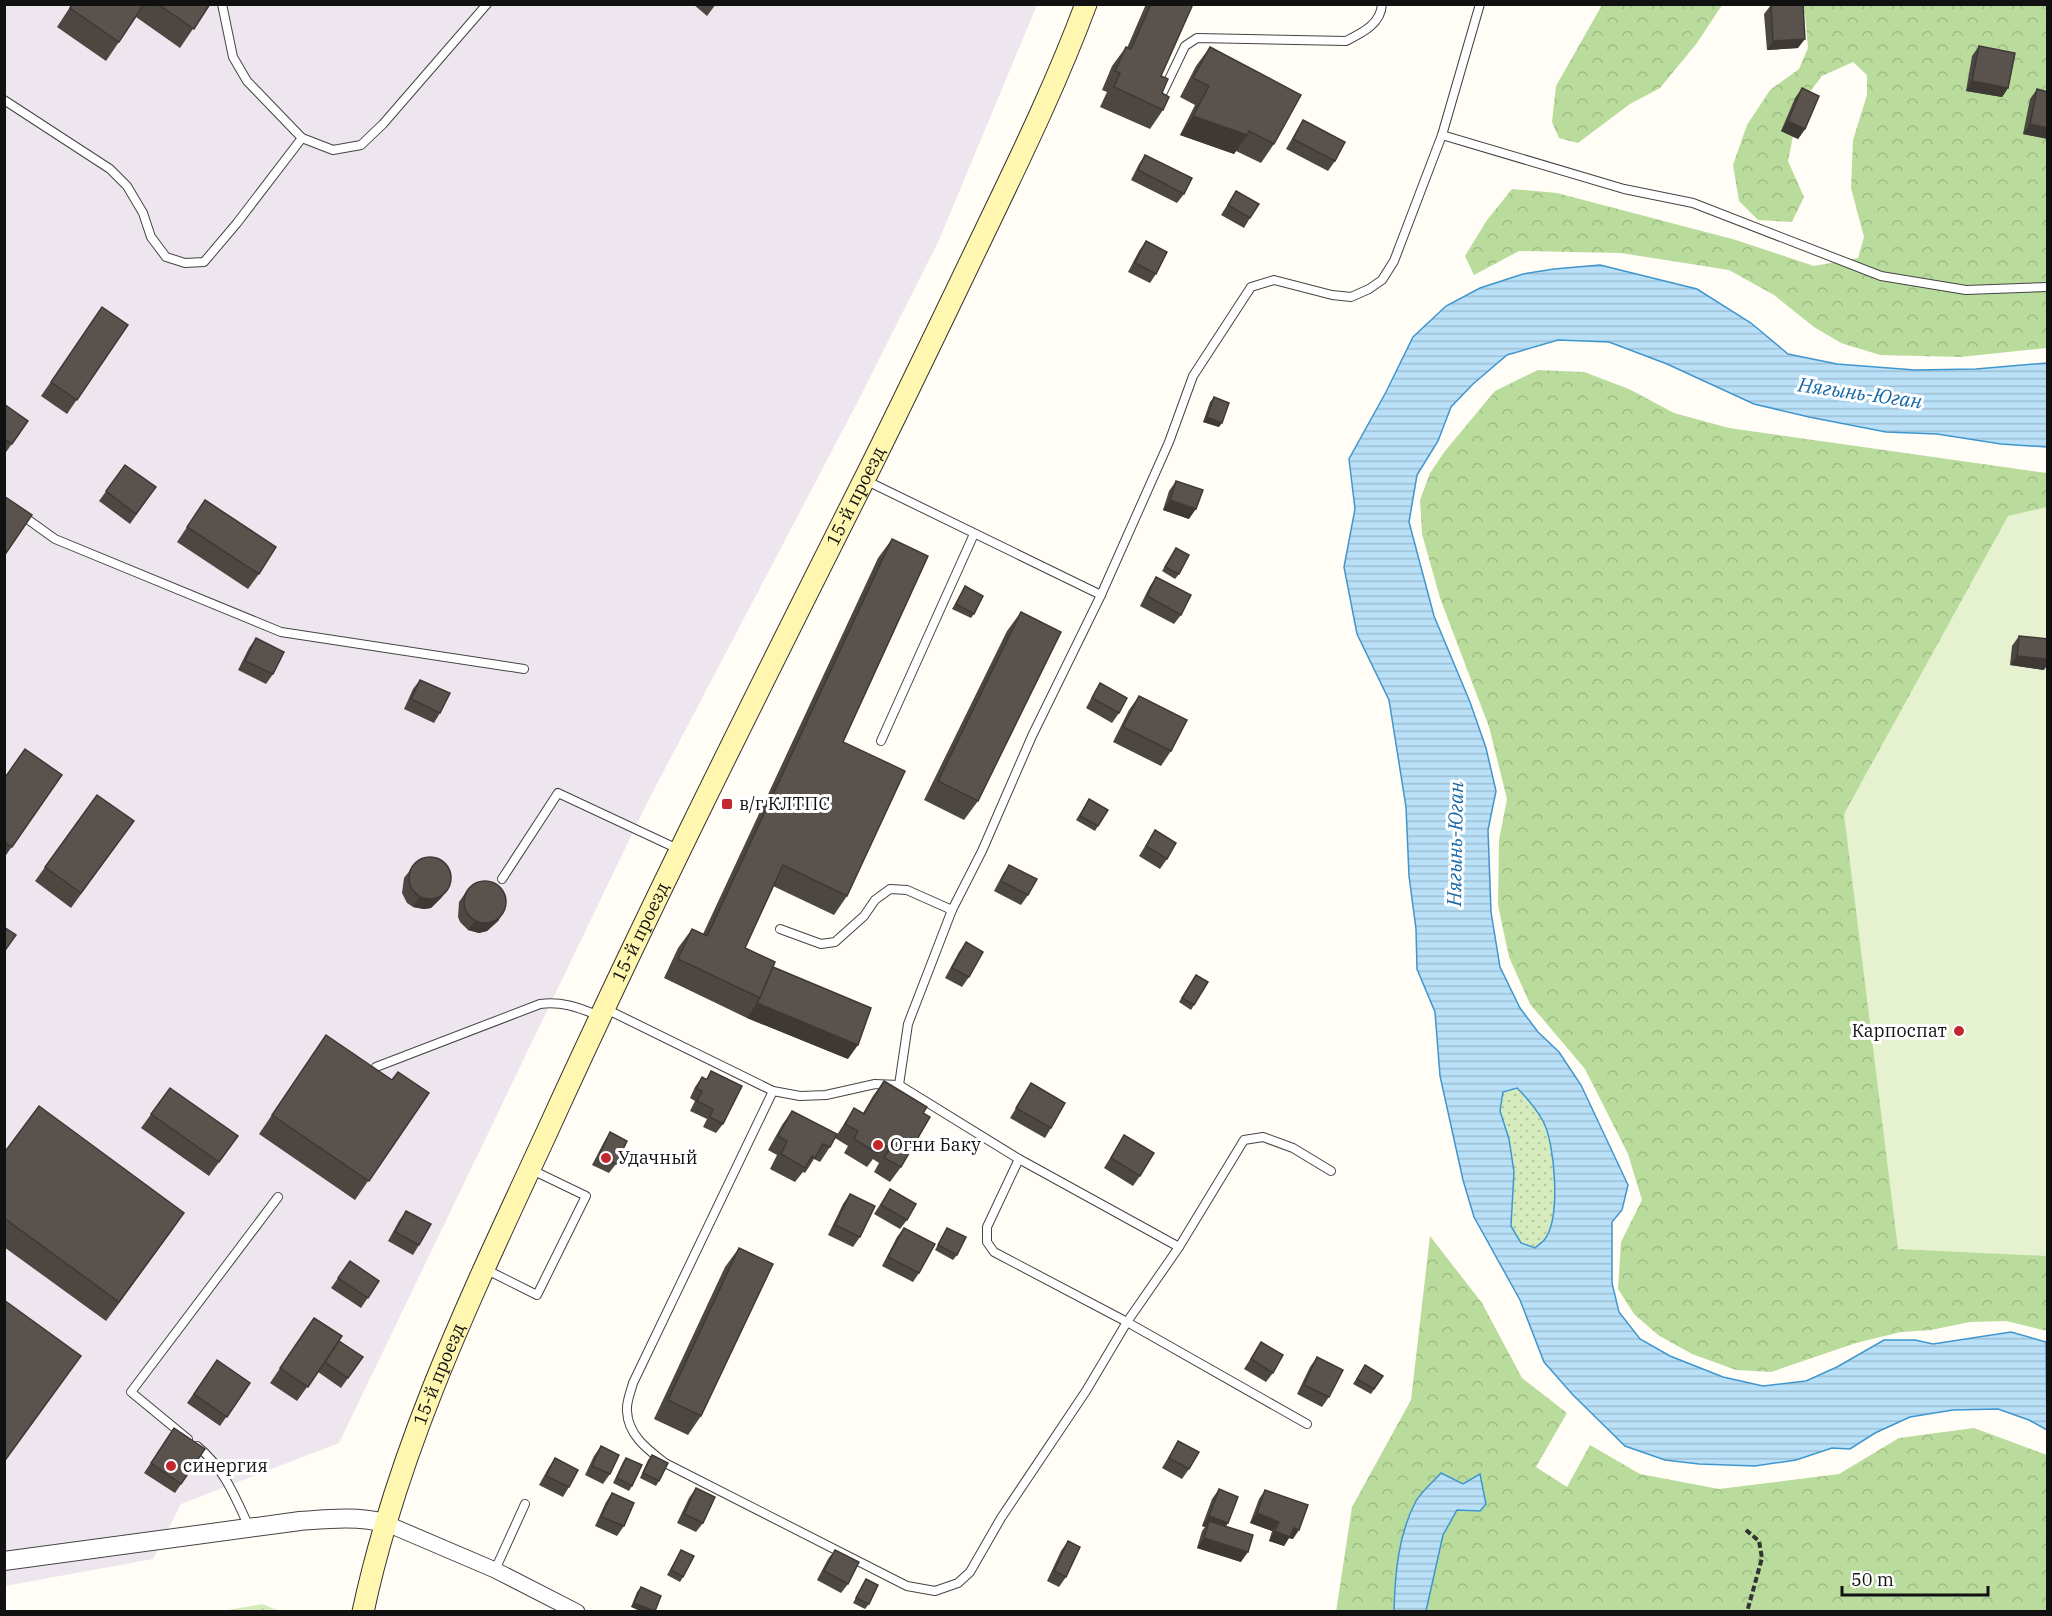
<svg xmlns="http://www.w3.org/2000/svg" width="2052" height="1616" font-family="'IBM Plex Serif',serif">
  <defs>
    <pattern id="grass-dots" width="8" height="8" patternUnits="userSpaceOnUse" patternTransform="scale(1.5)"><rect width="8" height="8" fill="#d5ebbd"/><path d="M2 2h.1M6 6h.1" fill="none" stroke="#b6c8a1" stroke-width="1.8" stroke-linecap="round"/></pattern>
    <pattern id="forest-crowns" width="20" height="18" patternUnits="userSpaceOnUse" patternTransform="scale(1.5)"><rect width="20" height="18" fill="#b9dc9c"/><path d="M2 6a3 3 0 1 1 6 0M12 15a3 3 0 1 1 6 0" fill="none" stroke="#9ebc85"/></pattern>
    <pattern id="wetland-marsh" width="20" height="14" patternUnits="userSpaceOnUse" patternTransform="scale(1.5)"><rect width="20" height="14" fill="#d5ebbd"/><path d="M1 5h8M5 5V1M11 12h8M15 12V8" fill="none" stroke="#b6c8a1"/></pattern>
    <pattern id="water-rules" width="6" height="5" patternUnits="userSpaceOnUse" patternTransform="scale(1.5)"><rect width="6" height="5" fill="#b9e0f7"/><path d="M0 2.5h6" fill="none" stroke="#9ebfd3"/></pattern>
  </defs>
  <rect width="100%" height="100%" fill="#fffdf5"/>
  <path fill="#eee6ef" d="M5 5H1037L939 240 857 403 647 803 339 1443 181 1504 153 1559 5 1586Z"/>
  <path fill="url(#grass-dots)" d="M1517 1088C1527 1098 1536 1108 1543 1121 1555 1143 1561 1217 1545 1239 1543 1242 1538 1245 1535 1248L1521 1243 1511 1226 1514 1172 1509 1139 1500 1111 1503 1092Z"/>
  <g fill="url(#forest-crowns)">
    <path d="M1602 5H1722L1697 43 1660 88 1630 104 1578 143 1559 138 1552 122 1556 86Z"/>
    <path d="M1794 5H2047V348L1961 357 1880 355 1841 343 1814 327 1774 295 1729 270 1621 253 1519 251 1474 275 1465 256 1487 220 1512 189 1557 193 1736 240 1814 266 1858 258 1864 237 1851 188 1853 140 1867 95V75L1853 62 1822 76 1799 106 1788 161 1804 197 1792 222 1758 220 1739 201 1733 165 1747 125 1770 90 1799 69 1808 48 1805 14Z"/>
    <path d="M1538 370 1584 372 1629 389 1674 413 1729 428 2047 473V1331L2006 1321 1970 1322 1931 1330 1901 1332 1856 1343 1771 1372 1736 1370 1692 1354 1658 1335 1634 1314 1618 1289 1621 1242 1642 1200 1628 1154 1585 1069 1530 1004 1509 957 1498 905 1499 840 1507 799 1489 727 1440 598 1422 534 1420 500 1430 473 1445 451 1495 391Z"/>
    <path d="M1430 1236 1482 1303 1522 1378 1567 1413 1536 1467 1567 1487 1590 1445 1640 1474 1719 1489 1839 1474 1899 1438 1974 1428 2047 1455V1611H1426L1443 1535 1457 1510 1480 1511 1473 1479 1463 1484 1441 1473 1395 1583 1394 1611 1336 1612 1352 1507 1411 1400Z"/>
  </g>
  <path fill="url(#wetland-marsh)" d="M262 1604 280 1611H223Z"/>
  <path fill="#e6f2cf" d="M2047 507V1256L1898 1249 1844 814 2008 516Z"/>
  <g fill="url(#water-rules)" stroke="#3f96cf" stroke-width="1.5" fill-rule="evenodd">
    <path d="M1600 265 1697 289 1751 323 1788 354 1837 364 1915 370 1976 369 2047 363V447L2001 444 1937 434 1886 432 1809 417 1754 404 1667 364 1609 342 1558 340 1507 355 1473 384 1451 407 1438 441 1417 475 1409 522 1434 616 1470 702 1486 748 1496 791 1488 830 1491 912 1500 967 1520 1008 1538 1032 1559 1052 1581 1085 1628 1185 1622 1210 1612 1222V1283L1619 1312 1640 1339 1670 1356 1723 1377 1763 1386 1806 1381 1837 1367 1884 1340H1915L1933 1344 2011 1332 2046 1342 2047 1430 2029 1420 1998 1409 1953 1410 1910 1417 1875 1433 1850 1449 1832 1448 1796 1460 1755 1466 1699 1464 1665 1460 1625 1446 1573 1395 1544 1362 1520 1300 1474 1217 1463 1180 1440 1076 1435 1012 1417 969 1416 929 1409 876 1406 807 1389 700 1357 634 1344 567 1355 509 1349 459 1386 392 1413 337 1446 306 1480 288 1523 274 1554 269ZM1517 1088C1527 1098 1536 1108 1543 1121 1555 1143 1561 1217 1545 1239 1543 1242 1538 1245 1535 1248L1521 1243 1511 1226 1514 1172 1509 1139 1500 1111 1503 1092Z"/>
    <path d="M1441 1473 1463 1484 1480 1474 1486 1504 1480 1511 1457 1510 1443 1535 1426 1611H1394C1395 1574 1398 1535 1416 1501 1422 1491 1433 1482 1441 1473Z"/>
  </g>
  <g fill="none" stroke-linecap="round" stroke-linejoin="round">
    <g stroke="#444" stroke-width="10">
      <g id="service">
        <path d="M222 4 233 57 247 81 302 138 333 150 361 145 383 124 487 4"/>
        <path d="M1162 94 1185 46 1197 38 1346 41C1362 33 1381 24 1382 4"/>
        <path d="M4 100 110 169 127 186 143 213 151 237 166 257 185 263 204 262 237 223 302 138"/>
        <path d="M1442 135 1624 189 1693 203 1881 276 1966 290 2048 287"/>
        <path d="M23 516 55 539 281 632 524 669"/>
        <path d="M1101 595 1169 442 1193 376 1251 287 1274 280 1332 295 1351 297 1369 289 1382 280 1394 261 1442 135 1480 4"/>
        <path d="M881 741 974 534"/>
        <path d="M502 879 558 793 680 850"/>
        <path d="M780 929 821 944 835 942 864 916 875 900 890 889 907 890 952 910"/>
        <path d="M606 1009 773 1091 633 1383C631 1391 626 1402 627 1411 628 1435 647 1449 665 1463L907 1586 935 1591 958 1583 970 1572 1001 1518 1086 1391 1127 1322 1179 1247 1019 1159 899 1085 908 1024 952 910 982 851 1032 736 1101 595 865 480"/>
        <path d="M376 1067 540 1004C563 1001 579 1008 600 1016"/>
        <path d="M773 1091 800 1096 826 1095 875 1084 899 1085"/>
        <path d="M1019 1159 987 1227V1242L994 1252 1127 1322 1307 1424"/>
        <path d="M1179 1247 1244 1140 1263 1137 1293 1148 1331 1171"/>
        <path d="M485 1269 537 1295 586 1196 532 1170"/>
        <path d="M188 1439 131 1392 278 1197"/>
        <path d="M197 1446C224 1468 235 1497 249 1527"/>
        <path d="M495 1570 525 1504"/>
      </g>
    </g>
    <g stroke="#444" stroke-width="17">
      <path id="minor" d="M385 1523 495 1570 577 1612"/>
    </g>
    <g stroke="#444" stroke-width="20">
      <path id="tertiary" d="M4 1561 300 1521C329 1519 356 1516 385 1523"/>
    </g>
    <g stroke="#333" stroke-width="23">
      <g id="secondary">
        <path id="s1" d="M363 1612C399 1443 475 1288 547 1132 647 912 756 695 865 478 906 396 945 314 985 231 1021 156 1057 82 1086 4"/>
      </g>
    </g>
    <path stroke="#333" stroke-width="4" stroke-dasharray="6 3" stroke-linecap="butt" d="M1746 1530 1759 1541 1762 1558 1747 1612"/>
    <use href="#service" stroke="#fff" stroke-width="8"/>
    <use href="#minor" stroke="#fff" stroke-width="15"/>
    <use href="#tertiary" stroke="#fff" stroke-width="18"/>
    <use href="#secondary" stroke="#fff6b0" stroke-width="21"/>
  </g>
  <g fill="#4d4742">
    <path d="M72 4H210L180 48 136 17 106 61 57 27Z"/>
    <path d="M693 4H716L707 16Z"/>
    <path d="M1146 4H1193L1161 76 1163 110 1150 129 1100 107 1107 92 1102 90 1112 66 1126 47 1127 48Z"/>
    <path d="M1771 5 1798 48 1767 50 1764 14Z"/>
    <path d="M1979 46 2008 88 2002 97 1966 91 1972 56Z"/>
    <path d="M1210 47 1274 144 1261 163 1236 151 1234 154 1180 135 1195 105 1180 97 1196 66Z"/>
    <path d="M1802 88 1805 129 1798 139 1781 131 1795 98Z"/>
    <path d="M2037 89 2048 92V139L2023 134 2030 99Z"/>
    <path d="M1303 120 1335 161 1328 171 1286 149 1297 130Z"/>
    <path d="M1145 155 1184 194 1177 203 1131 180 1139 164Z"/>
    <path d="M1236 191 1250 218 1244 228 1221 215Z"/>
    <path d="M1146 241 1156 274 1150 283 1128 272 1139 251Z"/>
    <path d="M102 307 128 325 67 414 41 396Z"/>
    <path d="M1214 397 1219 427 1203 422 1210 402Z"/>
    <path d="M4 404 28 421 4 455Z"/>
    <path d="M125 465 156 487 130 524 99 501Z"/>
    <path d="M1176 481 1189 519 1163 510 1169 491Z"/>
    <path d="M205 500 259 574 248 589 177 542Z"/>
    <path d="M892 539 843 742 847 896 834 915 773 886 745 948 773 967 848 1059 747 1018 664 978 678 948 692 929 703 934 878 558Z"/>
    <path d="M1176 548 1179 574 1175 579 1162 571Z"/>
    <path d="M1156 577 1181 615 1174 624 1140 606 1150 586Z"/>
    <path d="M965 586 974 614 971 618 952 609Z"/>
    <path d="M1021 612 978 801 964 820 924 800 1007 631Z"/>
    <path d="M2019 636 2044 670 2010 665 2012 646Z"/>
    <path d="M256 638 273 674 266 684 238 670 249 648Z"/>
    <path d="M420 680 440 713 434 723 404 709 413 689Z"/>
    <path d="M1100 683 1119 713 1112 723 1086 708 1094 693Z"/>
    <path d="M1139 696 1171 751 1161 766 1113 742 1129 710Z"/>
    <path d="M62 775 4 858V779Z"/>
    <path d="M97 795 134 821 71 908 35 881Z"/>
    <path d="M1089 799 1098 826 1095 831 1076 820Z"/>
    <path d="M1155 830 1167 859 1160 869 1139 856Z"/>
    <path d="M1009 865 1028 895 1021 905 994 891 1003 874Z"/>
    <path d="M411 869 442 897 431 908 424 909 413 907 407 903 402 893 404 878Z"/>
    <path d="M466 892 504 911 498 921 487 931 479 933 468 930 460 922 458 917 459 902Z"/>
    <path d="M966 942 969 977 962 987 945 978 959 952Z"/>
    <path d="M1196 975 1194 1005 1191 1010 1179 1002Z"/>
    <path d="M326 1035 392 1080 429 1093 355 1200 259 1134Z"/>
    <path d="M711 1071 723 1124 716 1133 703 1127 707 1119 690 1111 695 1101 690 1098 695 1087 702 1077 706 1079Z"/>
    <path d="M884 1081 923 1113 901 1167 890 1182 874 1172 879 1163 873 1159 867 1167 844 1153 848 1146 835 1138 854 1108 863 1113 873 1096Z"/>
    <path d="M1031 1083 1051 1128 1045 1138 1010 1118Z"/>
    <path d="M170 1088 238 1136 209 1176 141 1128Z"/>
    <path d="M792 1111 830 1147 820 1162 814 1159 805 1173 803 1172 795 1182 770 1169 777 1155 768 1150 782 1125Z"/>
    <path d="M610 1132 616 1164 609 1173 592 1165 604 1142Z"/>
    <path d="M1124 1135 1140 1176 1133 1186 1104 1168Z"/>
    <path d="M4 1153 184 1213 106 1321 4 1247Z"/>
    <path d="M890 1189 907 1220 900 1229 874 1214Z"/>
    <path d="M850 1194 860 1237 853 1247 828 1235 843 1204Z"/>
    <path d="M406 1211 419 1245 413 1255 388 1241 399 1221Z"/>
    <path d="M904 1228 919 1273 913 1282 882 1266 897 1237Z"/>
    <path d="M947 1228 957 1255 953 1260 935 1250Z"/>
    <path d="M739 1248 701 1416 688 1435 654 1419 725 1267Z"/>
    <path d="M350 1261 379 1281 361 1308 331 1288Z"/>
    <path d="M314 1318 339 1341 363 1357 341 1388 318 1372 297 1401 270 1383Z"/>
    <path d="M1261 1342 1273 1373 1266 1382 1244 1369Z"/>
    <path d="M1317 1357 1329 1397 1322 1407 1297 1394 1310 1367Z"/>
    <path d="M217 1360 250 1383 220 1426 187 1403Z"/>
    <path d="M1365 1365 1383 1376 1371 1394 1353 1384Z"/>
    <path d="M174 1428 205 1449 175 1493 144 1473Z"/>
    <path d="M1178 1441 1189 1469 1182 1479 1162 1468 1172 1451Z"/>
    <path d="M601 1446 610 1474 603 1484 585 1475 594 1456Z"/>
    <path d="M652 1455 659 1481 656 1486 640 1478 648 1460Z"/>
    <path d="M555 1458 569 1487 563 1497 539 1485 549 1467Z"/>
    <path d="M626 1458 632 1486 629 1491 613 1483 623 1462Z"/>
    <path d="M696 1488 703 1523 696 1532 677 1523 689 1498Z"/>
    <path d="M1219 1489 1228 1523 1226 1526 1241 1562 1197 1548 1202 1531 1205 1527 1202 1526 1212 1499Z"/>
    <path d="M1265 1490 1293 1539 1289 1538 1284 1546 1269 1541 1272 1531 1250 1523 1259 1499Z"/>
    <path d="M612 1493 624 1526 617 1536 595 1526 606 1502Z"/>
    <path d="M1068 1541 1066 1577 1059 1587 1047 1581 1061 1551Z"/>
    <path d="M681 1550 683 1577 680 1582 667 1575Z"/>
    <path d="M835 1550 848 1584 841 1593 817 1580 828 1559Z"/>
    <path d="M866 1579 869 1604 865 1609 853 1603Z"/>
    <path d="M641 1587 661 1596 631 1607 637 1592Z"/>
  </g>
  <g fill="#3f3936">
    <path d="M1805 39 1798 48 1767 50 1773 41Z"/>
    <path d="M1972 81 2008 88 2002 97 1966 91Z"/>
    <path d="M1193 116 1247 135 1234 154 1180 135Z"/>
    <path d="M1788 121 1805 129 1798 139 1781 131Z"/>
    <path d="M2030 124 2048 128V139L2023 134Z"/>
    <path d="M1207 417 1222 423 1219 427 1203 422Z"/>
    <path d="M1170 500 1196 509 1189 519 1163 510Z"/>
    <path d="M2017 656 2048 659V664L2044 670 2010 665Z"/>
    <path d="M449 888 442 897 431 908 424 909 413 907 419 897Z"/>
    <path d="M504 911 498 921 487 931 479 933 468 930 475 921Z"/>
    <path d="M757 1003 858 1045 848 1059 747 1018Z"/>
    <path d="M184 1213 171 1232 106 1321 119 1302Z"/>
    <path d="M1257 1513 1279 1522 1272 1531 1250 1523Z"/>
    <path d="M1209 1516 1228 1523 1221 1533 1209 1521 1205 1527 1202 1526Z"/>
    <path d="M1294 1528 1299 1530 1293 1539 1289 1538 1284 1546 1269 1541 1275 1531Z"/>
    <path d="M1204 1538 1248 1552 1241 1562 1197 1548Z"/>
    <path d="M634 1603 654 1611H640L631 1607Z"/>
  </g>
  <g fill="#5a524d" stroke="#3f3936" stroke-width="1.5">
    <path d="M73 4H144L119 42 70 8Z"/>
    <path d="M158 4H210L194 29Z"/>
    <path d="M1151 4H1193L1161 76 1168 79 1162 93 1169 97 1163 110 1114 87 1120 73 1115 71 1126 47 1131 49Z"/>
    <path d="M1803 4 1805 39 1773 41 1771 5Z"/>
    <path d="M1979 46 2015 53 2008 88 1972 81Z"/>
    <path d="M1210 47 1301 95 1274 144 1249 131 1247 135 1193 116 1209 86 1193 78Z"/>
    <path d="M1802 88 1819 96 1805 129 1788 121Z"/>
    <path d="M2037 89 2048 92V128L2030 124Z"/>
    <path d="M1303 120 1345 142 1335 161 1293 139Z"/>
    <path d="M1145 155 1192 178 1184 194 1138 170Z"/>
    <path d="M1236 191 1259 204 1250 218 1228 205Z"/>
    <path d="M1146 241 1167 252 1156 274 1135 263Z"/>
    <path d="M102 307 128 325 77 400 51 382Z"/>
    <path d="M1214 397 1229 403 1222 423 1207 417Z"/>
    <path d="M4 404 28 421 12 444 4 439Z"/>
    <path d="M125 465 156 487 136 514 106 491Z"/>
    <path d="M1176 481 1203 490 1196 509 1170 500Z"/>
    <path d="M4 496 32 515 4 556Z"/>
    <path d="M205 500 276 547 259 574 187 527Z"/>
    <path d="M892 539 928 556 843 742 905 771 847 896 783 865 745 948 775 962 760 998 678 959 692 929 707 936Z"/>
    <path d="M1176 548 1189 555 1179 574 1165 567Z"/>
    <path d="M1156 577 1191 595 1181 615 1147 596Z"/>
    <path d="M965 586 983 596 974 614 956 604Z"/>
    <path d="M1021 612 1061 632 978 801 938 781Z"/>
    <path d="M2019 636 2048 639V659L2017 656Z"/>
    <path d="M256 638 284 652 273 674 245 661Z"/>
    <path d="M420 680 450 693 440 713 411 699Z"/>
    <path d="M1100 683 1127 698 1119 713 1092 698Z"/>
    <path d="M1139 696 1187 720 1171 751 1123 727Z"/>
    <path d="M25 749 62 775 12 847 4 842V779Z"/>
    <path d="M97 795 134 821 81 893 45 867Z"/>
    <path d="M1089 799 1108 810 1098 826 1080 816Z"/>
    <path d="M1155 830 1176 843 1167 859 1146 846Z"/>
    <circle cx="430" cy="878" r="21"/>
    <path d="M1009 865 1037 879 1028 895 1001 881Z"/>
    <circle cx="485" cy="902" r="21"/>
    <path d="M4 927 16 935 4 952Z"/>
    <path d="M966 942 983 952 969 977 952 968Z"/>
    <path d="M773 967 871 1008 858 1045 757 1003 760 998Z"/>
    <path d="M1196 975 1208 982 1194 1005 1182 998Z"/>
    <path d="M326 1035 392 1080 398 1072 429 1093 369 1181 272 1115Z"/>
    <path d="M711 1071 742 1086 723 1124 710 1117 713 1109 697 1101 702 1091 696 1089 702 1077 707 1080Z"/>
    <path d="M884 1081 927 1107 923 1113 930 1117 901 1167 884 1158 890 1148 882 1144 877 1153 854 1139 858 1131 845 1124 854 1108 864 1114Z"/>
    <path d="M1031 1083 1065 1103 1051 1128 1016 1108Z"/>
    <path d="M170 1088 238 1136 219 1162 151 1114Z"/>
    <path d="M39 1106 184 1213 119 1302 4 1218V1153Z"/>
    <path d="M792 1111 837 1134 830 1147 823 1144 815 1158 812 1156 805 1168 781 1154 787 1141 778 1136Z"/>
    <path d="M610 1132 627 1141 616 1164 599 1155Z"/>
    <path d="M1124 1135 1154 1153 1140 1176 1111 1158Z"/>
    <path d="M890 1189 916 1204 907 1220 881 1205Z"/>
    <path d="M850 1194 875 1206 860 1237 835 1225Z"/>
    <path d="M406 1211 431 1224 419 1245 395 1232Z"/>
    <path d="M904 1228 935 1244 919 1273 888 1257Z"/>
    <path d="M947 1228 966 1237 957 1255 938 1245Z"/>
    <path d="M739 1248 773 1264 701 1416 668 1400Z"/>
    <path d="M350 1261 379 1281 368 1298 338 1278Z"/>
    <path d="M4 1300 81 1356 6 1459 4 1458Z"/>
    <path d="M314 1318 342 1336 308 1387 280 1368Z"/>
    <path d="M339 1341 363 1357 348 1378 325 1362Z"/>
    <path d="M1261 1342 1283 1355 1273 1373 1251 1359Z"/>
    <path d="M1317 1357 1343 1370 1329 1397 1304 1385Z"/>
    <path d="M217 1360 250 1383 227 1417 194 1394Z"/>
    <path d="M1365 1365 1383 1376 1374 1389 1357 1379Z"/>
    <path d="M174 1428 205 1449 181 1484 151 1463Z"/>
    <path d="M1178 1441 1199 1452 1189 1469 1169 1458Z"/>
    <path d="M601 1446 619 1455 610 1474 592 1466Z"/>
    <path d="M652 1455 668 1463 659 1481 643 1473Z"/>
    <path d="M555 1458 578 1470 569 1487 546 1476Z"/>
    <path d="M626 1458 642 1465 632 1486 617 1478Z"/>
    <path d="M696 1488 715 1497 703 1523 684 1514Z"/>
    <path d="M1219 1489 1238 1497 1228 1523 1209 1516Z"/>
    <path d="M1265 1490 1308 1505 1299 1530 1294 1528 1290 1537 1275 1531 1279 1522 1257 1513Z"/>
    <path d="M612 1493 634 1503 624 1526 601 1517Z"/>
    <path d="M1209 1521 1253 1535 1248 1552 1204 1538Z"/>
    <path d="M1068 1541 1080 1547 1066 1577 1054 1571Z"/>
    <path d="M681 1550 694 1556 683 1577 671 1570Z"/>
    <path d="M835 1550 859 1562 848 1584 824 1571Z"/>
    <path d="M866 1579 878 1585 869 1604 856 1598Z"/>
    <path d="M641 1587 661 1596 655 1611 634 1603Z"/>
  </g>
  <g fill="#c4262e" stroke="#fff" stroke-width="2">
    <rect x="721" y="798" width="12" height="12" rx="3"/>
    <circle cx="1959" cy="1031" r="6"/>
    <circle cx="878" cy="1145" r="6"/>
    <circle cx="606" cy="1158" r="6"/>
    <circle cx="171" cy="1466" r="6"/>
  </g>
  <g text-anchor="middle" stroke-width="6" stroke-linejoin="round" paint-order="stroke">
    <g font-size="18" fill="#111" stroke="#fff">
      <text dy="6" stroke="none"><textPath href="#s1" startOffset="1222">15-й проезд</textPath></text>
      <text dy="6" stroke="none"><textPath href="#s1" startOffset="736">15-й проезд</textPath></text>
      <text dy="6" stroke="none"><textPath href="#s1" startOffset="250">15-й проезд</textPath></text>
    </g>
    <g font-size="18" fill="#111" stroke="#fff" text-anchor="start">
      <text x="739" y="810">в/г КЛТПС</text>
      <text x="1947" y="1037" text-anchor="end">Карпоспат</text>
      <text x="890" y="1151">Огни Баку</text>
      <text x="618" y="1164">Удачный</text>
      <text x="183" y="1472">синергия</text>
    </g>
    <g font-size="20" font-style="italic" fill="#1768a6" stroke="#fff">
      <text transform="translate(1860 393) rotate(8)" y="7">Нягынь-Юган</text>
      <text transform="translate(1455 844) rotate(-89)" y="7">Нягынь-Юган</text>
    </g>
  </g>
  <rect width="2052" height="1616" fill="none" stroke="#111111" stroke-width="12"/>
  <path d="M1842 1586v9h146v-9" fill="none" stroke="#111111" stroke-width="3"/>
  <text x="1851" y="1586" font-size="18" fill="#111111" stroke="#ffffff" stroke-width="4.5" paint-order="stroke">50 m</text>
</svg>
